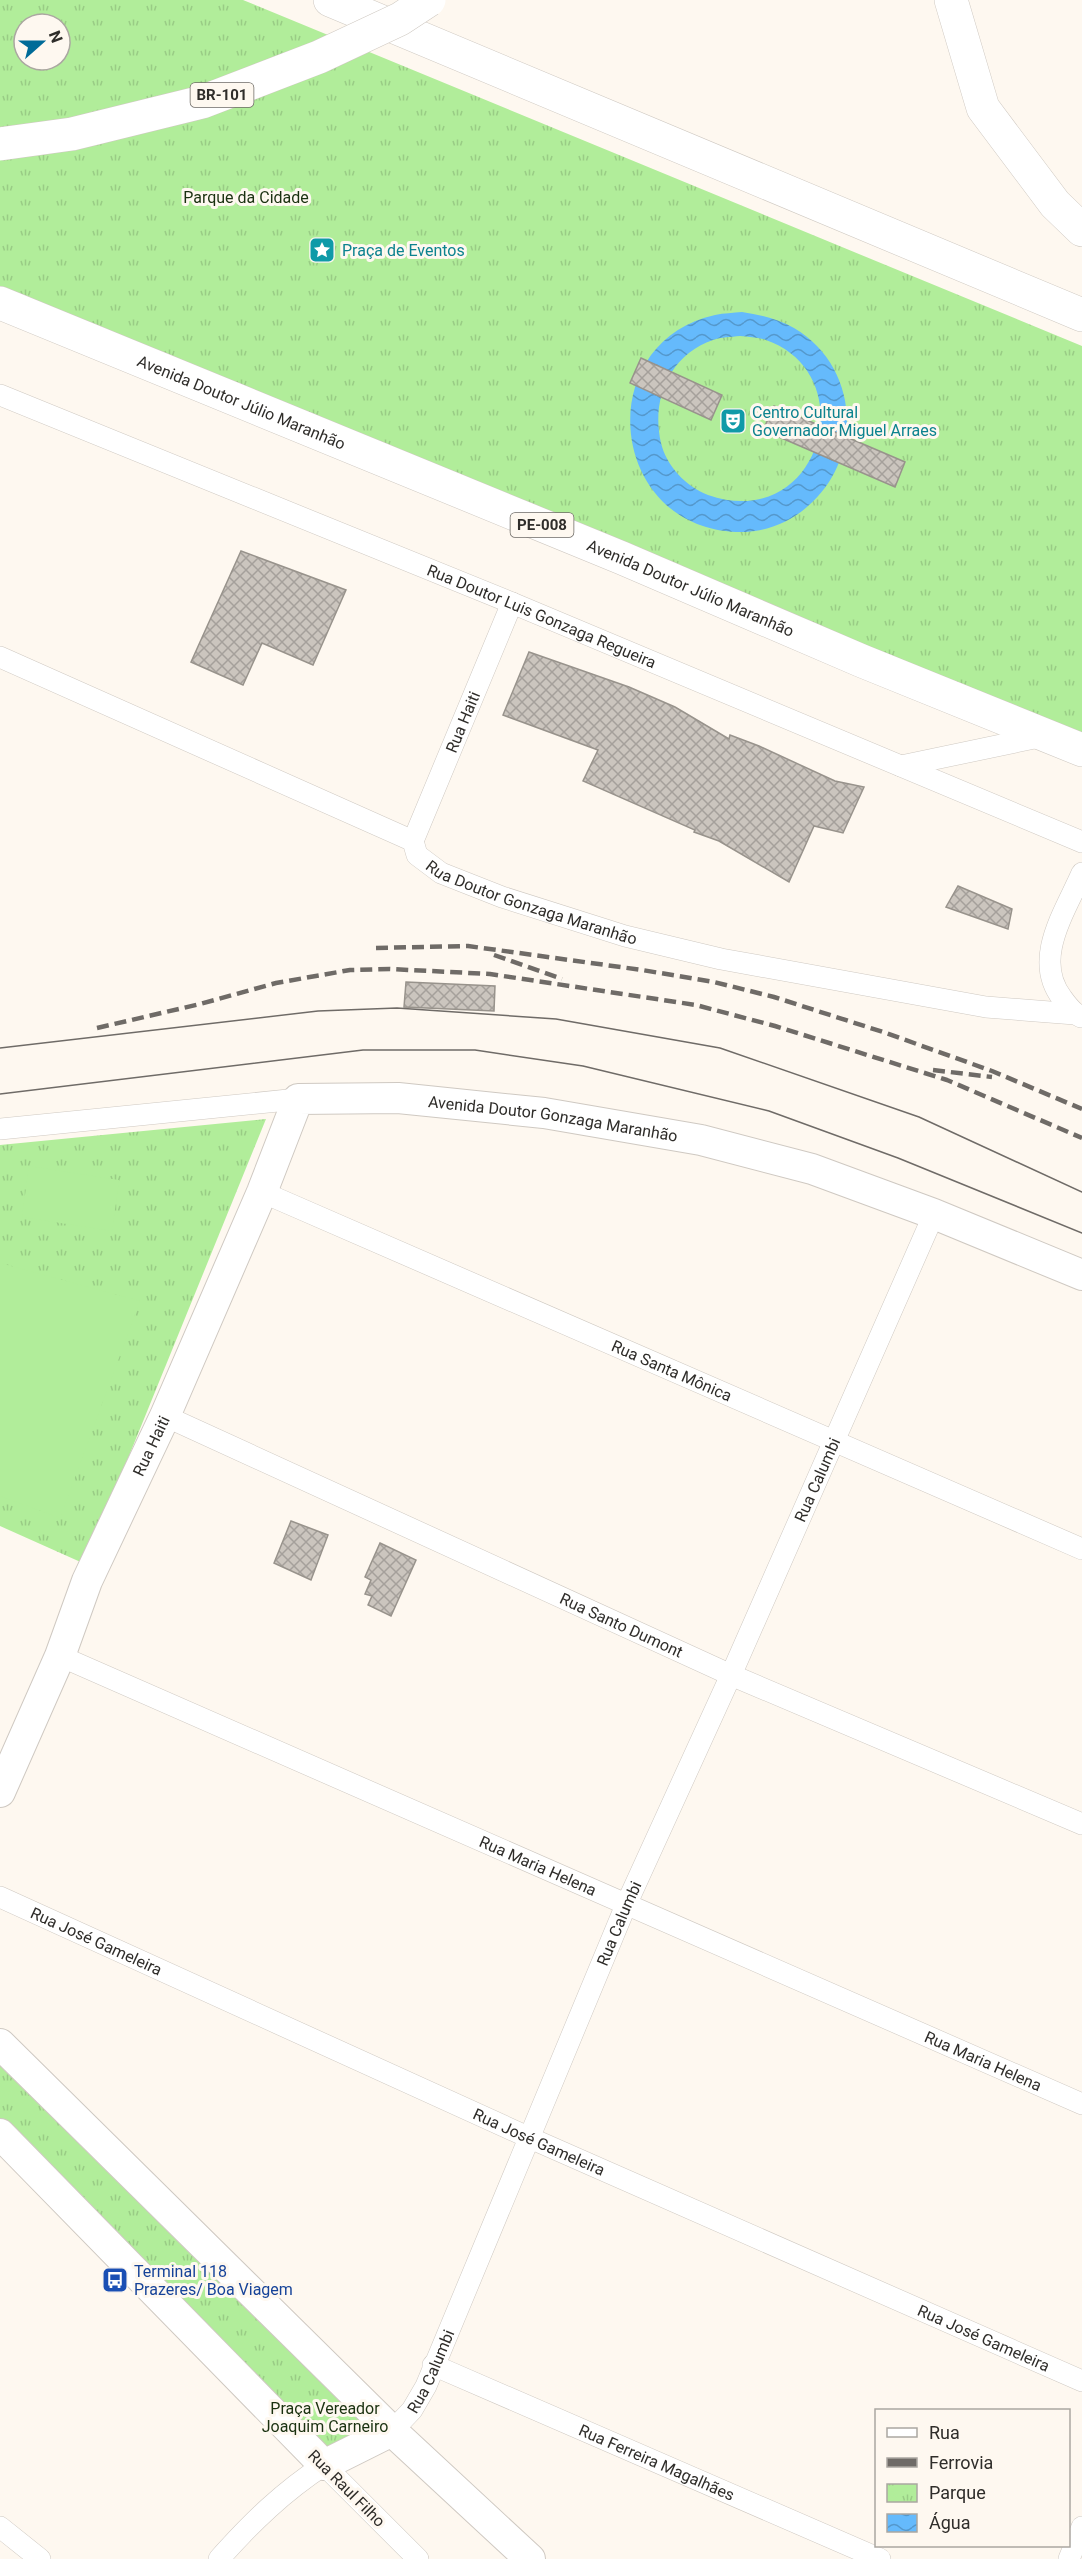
<svg xmlns="http://www.w3.org/2000/svg" width="1082" height="2559" font-family="Roboto,sans-serif">
  <defs>
    <pattern id="park-tufts" width="24" height="20" patternUnits="userSpaceOnUse" patternTransform="scale(1.5)"><rect width="24" height="20" fill="#b1ed9a"/><path d="M3 7l-1-3M5 7V3M7 7l1-3M15 17l-1-3M17 17v-4M19 17l1-3" fill="none" stroke="#99cc85"/></pattern>
    <pattern id="water-waves" width="16" height="10" patternUnits="userSpaceOnUse" patternTransform="scale(1.5)"><rect width="16" height="10" fill="#65bafc"/><path d="M0 5q4-4 8 0t8 0" fill="none" stroke="#5498cc"/></pattern>
    <pattern id="building-cross-hatch" width="8" height="8" patternUnits="userSpaceOnUse" patternTransform="scale(1.5)"><rect width="8" height="8" fill="#cbc5be"/><path d="M0 0l8 8M0 8l8-8" fill="none" stroke="#a5a09b"/></pattern>
  </defs>
  <rect width="100%" height="100%" fill="#fef8f0"/>
  <g fill="url(#park-tufts)" fill-rule="evenodd">
    <path d="M0 0H243L1082 346V742L0 289ZM24 24H60V60H24Z"/>
    <path d="M266 1119 85 1564 0 1526V1145Z"/>
    <path d="M0 2044 366 2408 357 2446 316 2457 0 2134Z"/>
  </g>
  <g fill="#b1ed9a">
    <path d="M29 1166 119 1180 112 1231 22 1217Z"/>
    <path d="M0 1263 140 1301 60 1518 0 1496Z"/>
  </g>
  <path fill="url(#water-waves)" fill-rule="evenodd" d="M742 312C761 315 778 319 794 328 860 367 864 458 808 506 792 521 768 531 746 532 608 536 588 343 715 315 724 313 733 313 742 312ZM740 336C748 337 758 337 766 340 865 375 820 534 708 495 686 487 666 465 661 443 651 400 669 355 713 340 721 337 731 337 740 336Z"/>
  <g fill="url(#building-cross-hatch)" stroke="#98938c" stroke-width="1.5">
    <path d="M641 358 722 395 711 420 630 383Z"/>
    <path d="M774 406 905 462 895 487 763 430Z"/>
    <path d="M241 551 346 590 313 665 262 643 243 685 191 662Z"/>
    <path d="M529 652 629 687 675 707 729 739 730 735 759 746 835 781 864 787 843 833 814 826 789 882 719 841 694 832 695 830 583 781 598 750 503 715Z"/>
    <path d="M958 886 1012 909 1008 929 946 907Z"/>
    <path d="M406 982 495 986 494 1011 404 1007Z"/>
    <path d="M291 1521 328 1535 311 1580 274 1563Z"/>
    <path d="M380 1543 416 1560 391 1616 368 1605 372 1596 365 1594 371 1580 365 1577Z"/>
  </g>
  <g fill="none" stroke-linecap="round" stroke-linejoin="round">
    <g stroke="#cfc9c2" stroke-width="22">
      <g id="street">
        <path id="s1" d="M0 395 512 603 1082 842"/>
        <path id="s2" d="M0 657 413 841 417 855 441 873 502 897 625 936 721 959 986 1007 1075 1014"/>
        <path d="M901 766 1044 736"/>
        <path id="s3" d="M413 841 512 603"/>
        <path d="M1081 1017C1073 1013 1067 1005 1062 998 1032 959 1065 912 1082 873"/>
        <path d="M0 1129 298 1099"/>
        <path id="s4" d="M262 1192 1082 1549"/>
        <path id="s5" d="M165 1416 731 1675 1082 1824"/>
        <path id="s6" d="M60 1656 1082 2104"/>
        <path id="s7" d="M0 1897 530 2138 1082 2381"/>
        <path id="s8" d="M433 2365 880 2559"/>
        <path id="s9" d="M392 2431 412 2410 426 2386 626 1905 731 1675 934 1214"/>
        <path d="M0 2527 40 2559"/>
        <path d="M219 2559C252 2522 283 2492 324 2465L418 2559"/>
        <path d="M1069 2559 1082 2527"/>
      </g>
    </g>
    <g stroke="#cfc9c2" stroke-width="32">
      <g id="secondary">
        <path id="s10" d="M0 1792 60 1656 87 1581 165 1416 262 1192 298 1099 398 1098 544 1113 701 1140 812 1169 934 1214 1082 1275"/>
        <path d="M0 2044 392 2431 530 2559"/>
        <path d="M0 2134 324 2465 392 2431"/>
      </g>
    </g>
    <g stroke="#cfc9c2" stroke-width="34">
      <g id="highway">
        <path d="M330 0 1082 315"/>
        <path d="M951 0 983 108 1055 204 1082 230"/>
        <path id="s11" d="M0 303 622 558 862 661 1082 750"/>
      </g>
    </g>
    <use href="#street" stroke="#fff" stroke-width="21"/>
    <use href="#secondary" stroke="#fff" stroke-width="30"/>
    <use href="#highway" stroke="#fff" stroke-width="33"/>
    <g stroke="#6f6b67" stroke-width="1.5">
      <path d="M0 1048 318 1011 397 1008 556 1019 720 1048 919 1117 1082 1192"/>
      <path d="M0 1094 363 1050H475L583 1066 769 1111 898 1158 1082 1233"/>
    </g>
    <g stroke="#6f6b67" stroke-width="4.5" stroke-dasharray="12 6" stroke-linecap="butt">
      <path d="M376 948 468 946 642 970 714 982 774 997 886 1033 992 1071 1082 1109"/>
      <path d="M494 955 562 979"/>
      <path d="M97 1028 200 1004 276 983 350 970 390 969 490 974 696 1005 775 1026 947 1080 1082 1138"/>
      <path d="M933 1070 992 1077"/>
    </g>
    <g stroke="#cfc9c2" stroke-width="34" stroke-linecap="butt">
      <path id="highway-bridge" d="M0 144 72 134 202 102 319 57 400 19 429 0"/>
    </g>
    <use href="#highway-bridge" stroke="#fff" stroke-width="33"/>
  </g>
  <defs>
    <g id="sight-square" transform="scale(1.35)"><rect x="-9" y="-9" width="18" height="18" rx="4" fill="#0f9aa8" stroke="#fef8f0"/><path d="M0-6L1.8-2.2L6-1.7L2.9 1.2L3.7 5.4L0 3.3L-3.7 5.4L-2.9 1.2L-6-1.7L-1.8-2.2Z" fill="#fff"/></g>
    <g id="theatre-square" transform="scale(1.35)"><rect x="-9" y="-9" width="18" height="18" rx="4" fill="#0f9aa8" stroke="#fef8f0"/><path d="M-5-5.5Q0-4 5-5.5V0Q5 5 0 6Q-5 5-5 0ZM-3.3-2.5H-1v1.5H-3.3ZM1-2.5H3.3v1.5H1ZM-2.8 1Q0 5.5 2.8 1Z" fill="#fff"/></g>
    <g id="bus-square" transform="scale(1.35)"><rect x="-9" y="-9" width="18" height="18" rx="4" fill="#1a4fb4" stroke="#fef8f0"/><path d="M-5-6H5V4H4V6H2V4H-2V6H-4V4H-5ZM-3.5-4V0h7V-4ZM-3.5 1.2v1.5H-2V1.2ZM2 1.2v1.5H3.5V1.2Z" fill="#fff"/></g>
  </defs>
  <g fill-rule="evenodd">
    <use href="#sight-square" x="322" y="250"/>
    <use href="#theatre-square" x="733" y="421"/>
    <use href="#bus-square" x="115" y="2280"/>
  </g>
  <g text-anchor="middle" stroke-width="6" stroke-linejoin="round" paint-order="stroke">
    <g fill="#fef8f0" stroke="#6d6a65" stroke-width="1.5">
      <rect x="190.5" y="83" width="63" height="24" rx="4.5"/>
      <rect x="510.5" y="513" width="63" height="24" rx="4.5"/>
    </g>
    <g font-size="15" font-weight="bold" fill="#2f2d2a">
      <text x="222" y="100">BR-101</text>
      <text x="542" y="530">PE-008</text>
    </g>
    <g font-size="16" fill="#1a3110" stroke="#fef8f0">
      <text x="246" y="203">Parque da Cidade</text>
      <text x="325" y="2414">Praça Vereador<tspan x="325" dy="18">Joaquim Carneiro</tspan></text>
    </g>
    <g font-size="16" fill="#0d838f" stroke="#fef8f0" text-anchor="start">
      <text x="342" y="256">Praça de Eventos</text>
      <text x="752" y="418">Centro Cultural<tspan x="752" dy="18">Governador Miguel Arraes</tspan></text>
    </g>
    <g font-size="16" fill="#2f2d2a" stroke="#fef8f0">
      <text dy="6" stroke="none"><textPath href="#s11" startOffset="261">Avenida Doutor Júlio Maranhão</textPath></text>
      <text dy="6" stroke="none"><textPath href="#s11" startOffset="747">Avenida Doutor Júlio Maranhão</textPath></text>
      <text dy="6" stroke="none"><textPath href="#s1" startOffset="585">Rua Doutor Luis Gonzaga Regueira</textPath></text>
      <text dy="6" stroke="none"><textPath href="#s3" startOffset="129">Rua Haiti</textPath></text>
      <text dy="6" stroke="none"><textPath href="#s2" startOffset="592">Rua Doutor Gonzaga Maranhão</textPath></text>
      <text dy="6" stroke="none"><textPath href="#s10" startOffset="1011">Avenida Doutor Gonzaga Maranhão</textPath></text>
      <text dy="6" stroke="none"><textPath href="#s4" startOffset="447">Rua Santa Mônica</textPath></text>
      <text dy="6" stroke="none"><textPath href="#s10" startOffset="378">Rua Haiti</textPath></text>
      <text dy="6" stroke="none"><textPath href="#s9" startOffset="1044">Rua Calumbi</textPath></text>
      <text dy="6" stroke="none"><textPath href="#s5" startOffset="502">Rua Santo Dumont</textPath></text>
      <text dy="6" stroke="none"><textPath href="#s6" startOffset="522">Rua Maria Helena</textPath></text>
      <text dy="6" stroke="none"><textPath href="#s9" startOffset="558">Rua Calumbi</textPath></text>
      <text dy="6" stroke="none"><textPath href="#s7" startOffset="106">Rua José Gameleira</textPath></text>
      <text dy="6" stroke="none"><textPath href="#s6" startOffset="1008">Rua Maria Helena</textPath></text>
      <text dy="6" stroke="none"><textPath href="#s7" startOffset="592">Rua José Gameleira</textPath></text>
      <text dy="6" stroke="none"><textPath href="#s7" startOffset="1078">Rua José Gameleira</textPath></text>
      <text dy="6" stroke="none"><textPath href="#s9" startOffset="72">Rua Calumbi</textPath></text>
      <text dy="6" stroke="none"><textPath href="#s8" startOffset="244">Rua Ferreira Magalhães</textPath></text>
      <text transform="translate(347 2488) rotate(45)" y="6">Rua Raul Filho</text>
    </g>
    <g font-size="16" fill="#164399" stroke="#fef8f0" text-anchor="start">
      <text x="134" y="2277">Terminal 118<tspan x="134" dy="18">Prazeres/ Boa Viagem</tspan></text>
    </g>
  </g>
  <rect x="875" y="2409" width="195" height="138" fill="#fef8f0" stroke="#aba7a1" stroke-width="1.5"/>
  <rect x="887" y="2428" width="30" height="9" fill="#ffffff" stroke="#aba7a1" stroke-width="1.5"/>
  <text x="929" y="2439" font-size="18" fill="#2f2d2a">Rua</text>
  <rect x="887" y="2458" width="30" height="9" fill="#6f6b67" stroke="#aba7a1" stroke-width="1.5"/>
  <text x="929" y="2469" font-size="18" fill="#2f2d2a">Ferrovia</text>
  <rect x="887" y="2484" width="30" height="18" fill="url(#park-tufts)" stroke="#aba7a1" stroke-width="1.5"/>
  <text x="929" y="2499" font-size="18" fill="#2f2d2a">Parque</text>
  <rect x="887" y="2514" width="30" height="18" fill="url(#water-waves)" stroke="#aba7a1" stroke-width="1.5"/>
  <text x="929" y="2529" font-size="18" fill="#2f2d2a">Água</text>
  <g transform="translate(42 42) rotate(69)"><circle r="28" fill="#fef8f0" stroke="#aba7a1" stroke-width="1.5"/>
  <path d="M0-4.5L10 22L0 15L-10 22Z" fill="#006b98"/>
  <text y="-9" font-size="16" font-weight="bold" text-anchor="middle" fill="#2f2d2a">N</text>
  </g>
</svg>
